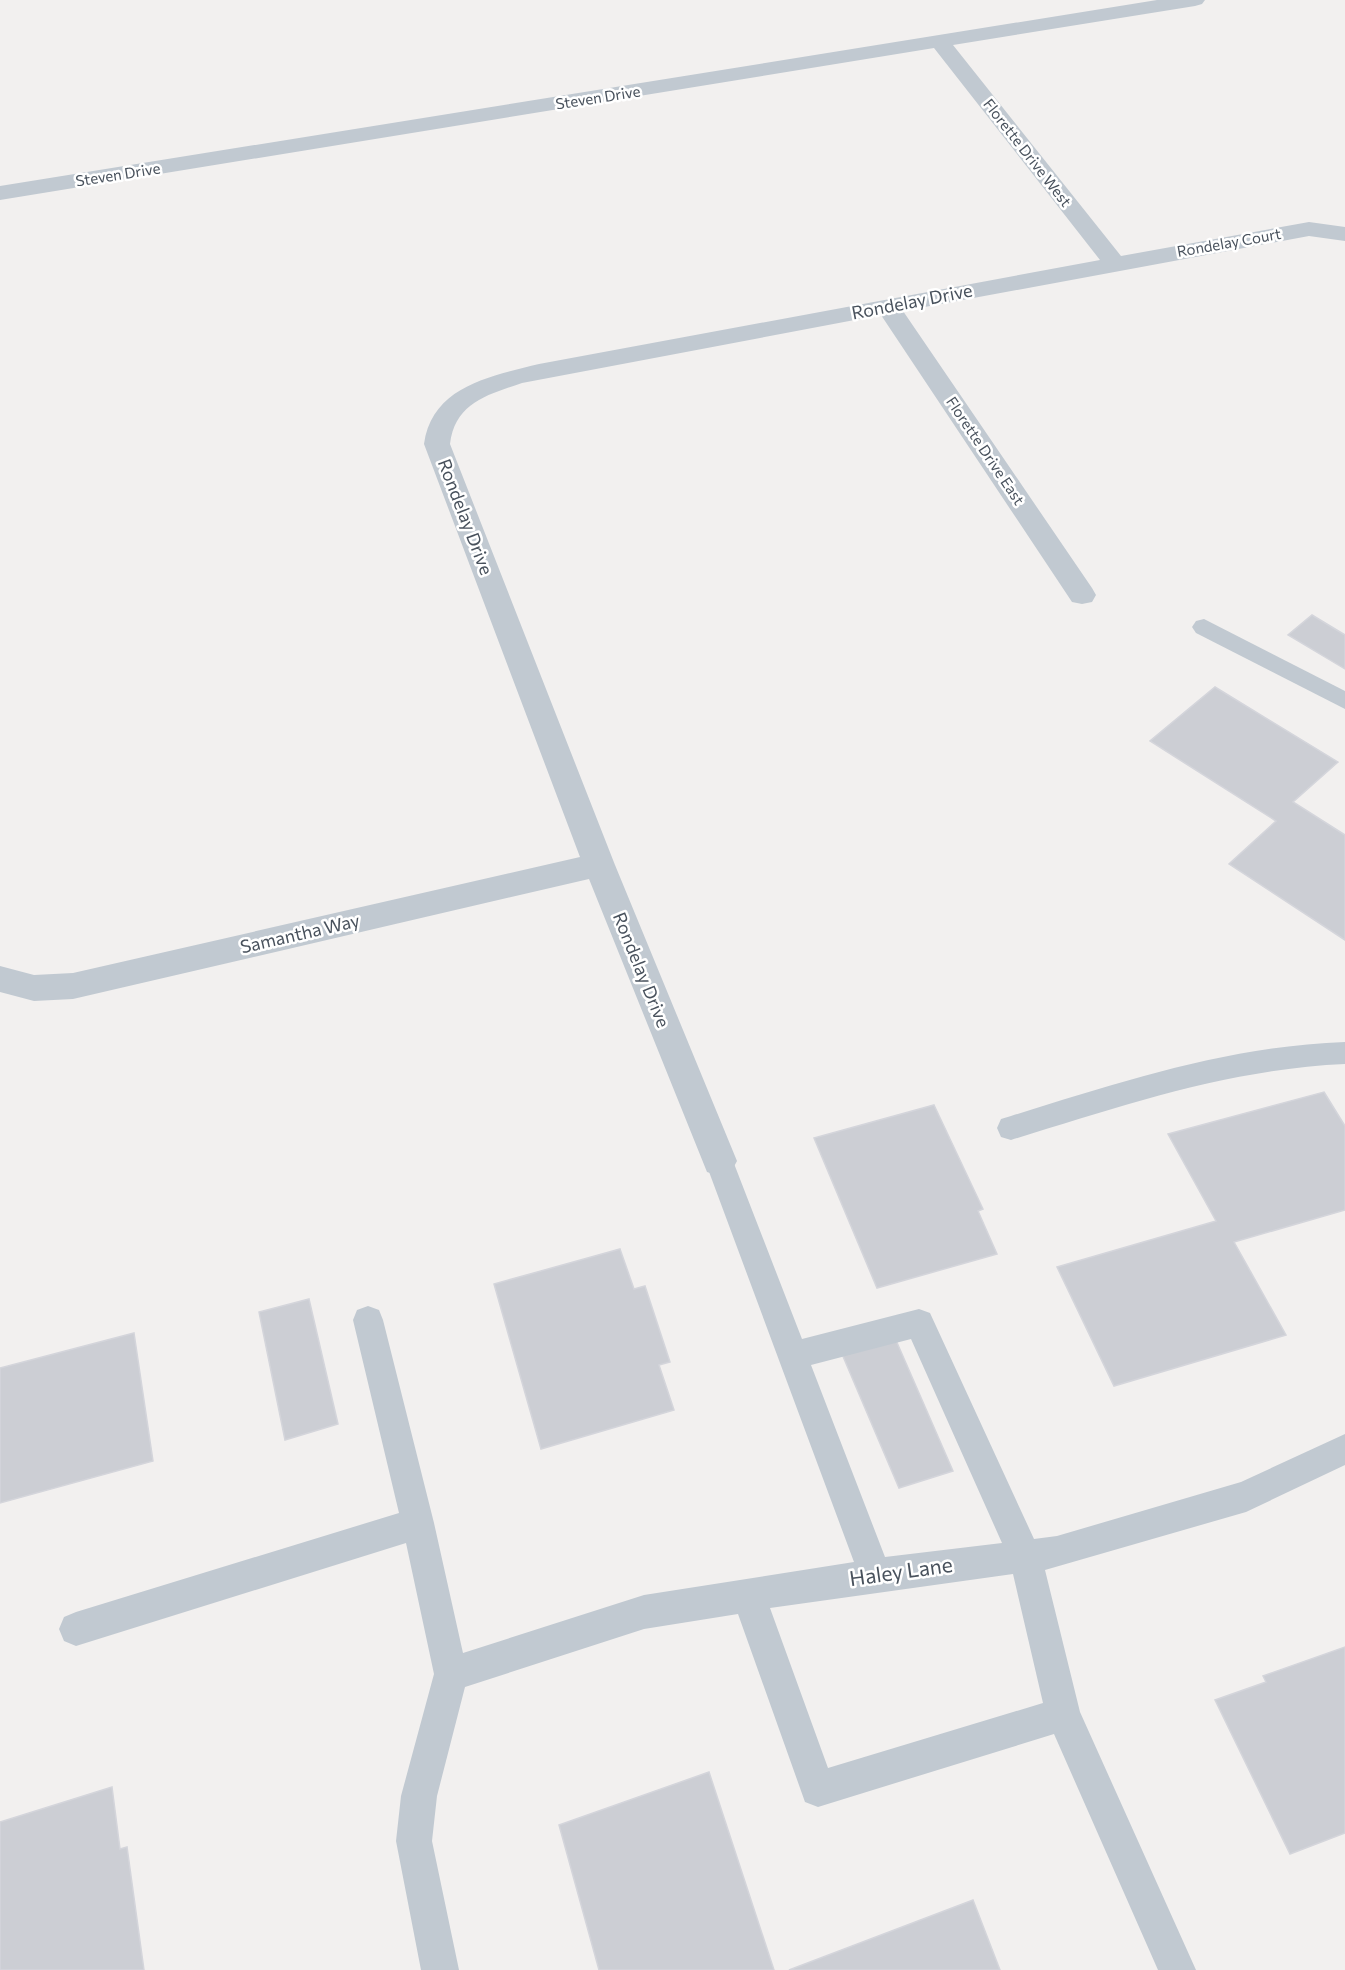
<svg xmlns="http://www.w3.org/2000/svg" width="1345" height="1970" font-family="Commissioner,sans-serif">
  <rect width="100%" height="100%" fill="#f2f0ef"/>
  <g fill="#ccced4" stroke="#d4d5db" stroke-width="1.5">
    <path d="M1312 615 1345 635V669L1288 635Z"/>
    <path d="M1215 687 1338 762 1293 802 1345 835V940L1229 864 1276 821 1150 741Z"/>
    <path d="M1324 1092 1345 1126V1210L1234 1242 1286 1335 1114 1386 1057 1267 1216 1221 1168 1134Z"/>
    <path d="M934 1105 983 1209 978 1211 997 1254 877 1288 814 1138Z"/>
    <path d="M620 1249 634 1289 645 1286 670 1362 659 1365 674 1410 541 1449 494 1284Z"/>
    <path d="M309 1299 338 1424 285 1440 259 1312Z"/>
    <path d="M134 1333 153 1461 0 1503V1368Z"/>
    <path d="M895 1338 953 1471 899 1488 842 1354Z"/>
    <path d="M1345 1647V1833L1290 1854 1215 1700 1266 1682 1263 1676Z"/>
    <path d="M709 1772 774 1970H599L559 1825Z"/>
    <path d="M112 1787 120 1849 127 1847 144 1970H0V1822Z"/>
    <path d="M973 1900 1000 1970H789Z"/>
  </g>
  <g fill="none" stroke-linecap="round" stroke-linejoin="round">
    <g fill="#c1c9d1" fill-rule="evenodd">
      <path d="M1204 619 1345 691V709L1196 633 1192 627 1196 621Z"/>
      <path d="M1345 1042V1064C1229 1069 1121 1106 1011 1140L1001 1137 997 1128 1001 1119 1011 1116C1121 1082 1229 1046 1345 1042Z"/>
      <path d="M719 1149 729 1152 733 1161 802 1339 919 1309 930 1313 1034 1539 1057 1536 1241 1482 1345 1434V1465L1246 1512 1045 1570 1080 1712 1196 1970H1158L1054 1734 818 1807 805 1802 738 1614 644 1629 465 1687 437 1796 432 1841 459 1970H421L396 1841 401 1796 434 1674 406 1543 76 1646 64 1641 59 1629 64 1617 76 1612 399 1513 353 1320 357 1310 368 1306 379 1310 383 1320 434 1523 463 1653 644 1595 854 1562 705 1161 709 1152ZM911 1339 1002 1543 885 1557 811 1365ZM1013 1574 1043 1703 828 1768 770 1608Z"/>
    </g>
    <path fill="#c1c9d1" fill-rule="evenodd" d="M1157 0H1205L1202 4 1195 6 953 45 1121 256 1309 222 1345 227V241L1309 236 903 311 1092 588 1096 595 1092 602 1082 604 1072 602 881 315 522 383C487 395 455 403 450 444L615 865 737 1161 731 1172 719 1176 707 1172 589 879 73 999 34 1001 0 992V966L34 975 73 973 580 857 424 444C432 386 491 376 539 364L1100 260 934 48 0 200V186Z"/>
  </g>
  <g text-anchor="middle" stroke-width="5" stroke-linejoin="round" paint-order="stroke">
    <g font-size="15" fill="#48515c" stroke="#fff">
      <text transform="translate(598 98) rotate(-9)" y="5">Steven Drive</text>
      <text transform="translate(1027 153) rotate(52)" y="5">Florette Drive West</text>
      <text transform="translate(118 175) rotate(-9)" y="5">Steven Drive</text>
      <text transform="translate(1229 243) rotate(-10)" y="5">Rondelay Court</text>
      <text transform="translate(985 451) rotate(56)" y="5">Florette Drive East</text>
    </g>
    <g font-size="18" fill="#48515c" stroke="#fff">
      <text transform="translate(912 302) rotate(-11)" y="6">Rondelay Drive</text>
      <text transform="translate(465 517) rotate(69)" y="6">Rondelay Drive</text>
      <text transform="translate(300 934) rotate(-13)" y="6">Samantha Way</text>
      <text transform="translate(641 970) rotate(68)" y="6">Rondelay Drive</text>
    </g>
    <g font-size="21" fill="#48515c" stroke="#fff">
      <text transform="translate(901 1572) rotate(-8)" y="7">Haley Lane</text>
    </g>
  </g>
</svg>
